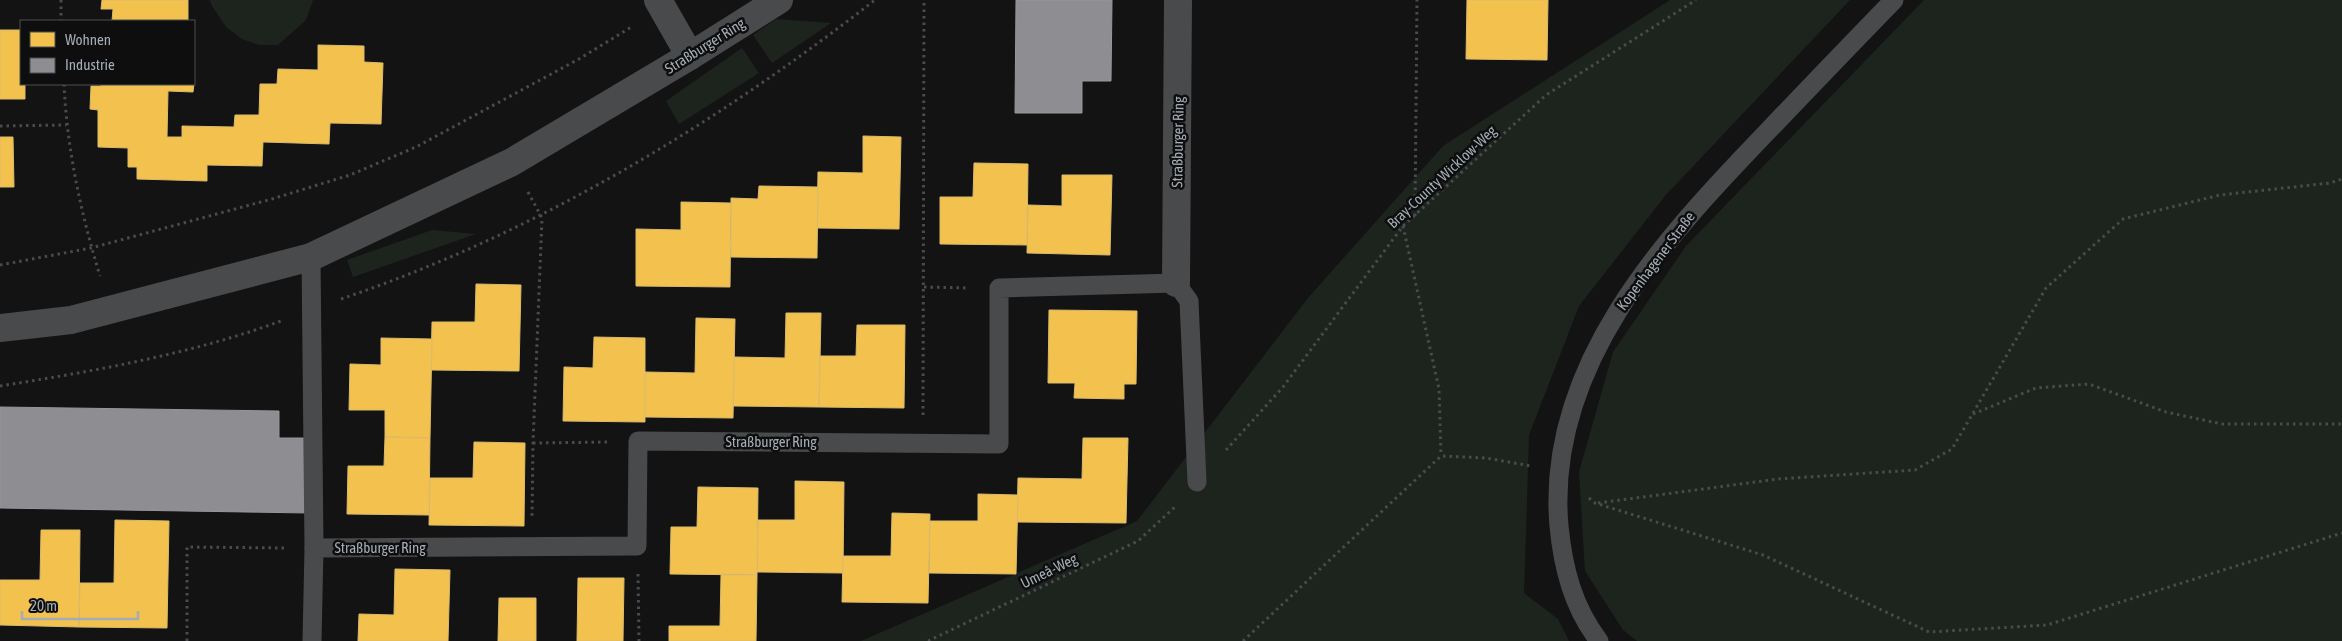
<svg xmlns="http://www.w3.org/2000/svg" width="2342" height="641" font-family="'Asap Condensed',sans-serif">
  <rect width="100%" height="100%" fill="#131314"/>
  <g fill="#1d241e">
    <path d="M210 0H313L306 20 278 45H259L242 39 226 27 212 6Z"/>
    <path d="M1670 0H1850L1665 196 1579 306 1529 435 1524 593 1558 619 1569 641H861L1137 521 1308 298 1443 146Z"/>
    <path d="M1924 0H2342V641H1637L1623 630 1585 571 1579 472 1613 352 1686 246Z"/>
    <path d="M776 19 831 23 772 63 753 35Z"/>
    <path d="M742 48 759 73 679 124 666 101Z"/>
    <path d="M432 230 476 234 353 277 347 260Z"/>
  </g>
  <g fill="#f2c14e" stroke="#dbbb6d">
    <path d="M102 0H188V21H112L113 9H101Z"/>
    <path d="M1467 0H1548L1547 60 1466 59Z"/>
    <path d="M0 30H21V84H25V99H0Z"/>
    <path d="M318 45 364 46V62L383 63 381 124 330 123 329 144 263 142 262 166 207 165V181L137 179V167H128V148L98 147V110L90 109 91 86H101V84H194L193 92 168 91 167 137H182V126L234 127 235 115H259L260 84H277L278 69 318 70Z"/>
    <path d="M863 136 901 137 899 229 817 228 818 172 863 173Z"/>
    <path d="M0 137H13L14 187H0Z"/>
    <path d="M974 163 1028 164 1027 245 940 244V197H973Z"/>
    <path d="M1062 175H1112L1110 255 1027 253 1028 205 1062 206Z"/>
    <path d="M759 186 818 187 817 258 731 257V198L758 199Z"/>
    <path d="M681 202 731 203 730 287 636 286V229L681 230Z"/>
    <path d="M476 284 521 285 519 371 431 370 432 322H475Z"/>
    <path d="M1049 310 1137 311 1136 384H1124V399L1074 398 1075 383H1048Z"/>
    <path d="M786 313H821L819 407 733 406 734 357 785 358Z"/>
    <path d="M696 318 735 319 733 418 645 417V372L695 373Z"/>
    <path d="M857 325H905L904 408 819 407 820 356H856Z"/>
    <path d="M594 337 645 338V422L563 421 564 367 593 368Z"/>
    <path d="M381 338 432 339 430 438 385 437V410H349L350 364 381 365Z"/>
    <path d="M385 437 430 438 429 515 347 514 348 466H384Z"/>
    <path d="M1083 438H1128L1126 523 1017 522 1018 478 1082 479Z"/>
    <path d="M474 442 525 443 524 526 429 525 430 478H473Z"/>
    <path d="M795 481 844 482 843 573 757 572 758 520H795Z"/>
    <path d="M698 487 758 488 757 575 670 574 671 527H697Z"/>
    <path d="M978 494 1018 495 1016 574 929 573 930 521H978Z"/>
    <path d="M892 513 930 514 928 603 842 602 843 556H891Z"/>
    <path d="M115 520 169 521 167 628 79 627 80 583H114Z"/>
    <path d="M41 530H80L79 627 0 625V580H40Z"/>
    <path d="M395 569 450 570 448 641H358L359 614 394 615Z"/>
    <path d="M721 575H757L756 641H669V626H720Z"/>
    <path d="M578 578H624L623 641H577Z"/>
    <path d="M499 598H536V641H498Z"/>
  </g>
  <g fill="#8d8d92" stroke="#94979c">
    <path d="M1016 0H1112L1111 81H1082V113H1015Z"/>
    <path d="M0 407 279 411V438H309V513L0 508Z"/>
  </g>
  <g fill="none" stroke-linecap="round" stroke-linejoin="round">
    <g stroke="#494b4e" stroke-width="3" stroke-dasharray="2.5 4" stroke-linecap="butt">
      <path d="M61 0V21"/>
      <path d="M64 84C67 149 81 214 100 276"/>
      <path d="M0 126 66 125"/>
      <path d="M528 192 542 218 533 443 532 517"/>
      <path d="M1415 216 1417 0"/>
      <path d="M1403 226 1439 389 1441 456"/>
      <path d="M0 265 91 248 272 199 350 175 416 147 579 59 633 26"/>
      <path d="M924 287 969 288"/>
      <path d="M341 299C536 233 713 126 875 0"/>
      <path d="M0 386C95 371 191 354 281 321"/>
      <path d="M1973 414 2036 388 2089 384 2166 412 2222 424H2342"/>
      <path d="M923 415 924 0"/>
      <path d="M533 443 610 442"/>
      <path d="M1226 450 1283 387 1403 226 1546 95 1696 0"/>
      <path d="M1589 498 1595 503 1763 555 1929 632 2047 625 2342 533"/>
      <path d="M1598 503 1778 479 1915 470 1952 449 2046 288 2123 219 2220 195 2330 183 2342 179"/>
      <path d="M638 574 639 641"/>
      <path d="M187 641V547L286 548"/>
      <path d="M928 641 1138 541 1177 505"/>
      <path d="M1243 641 1441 456 1486 458 1531 466"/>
    </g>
    <g stroke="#484a4c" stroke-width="19">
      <path d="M311 257 314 548"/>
      <path d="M312 641 314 548 637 546 638 441 999 444V288L1176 283 1189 301 1197 482"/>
      <path d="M1599 641C1573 607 1563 568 1559 526 1545 367 1663 240 1766 133 1808 89 1851 44 1894 0"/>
    </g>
    <g stroke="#484a4c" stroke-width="28">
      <path d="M658 0 690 56"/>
      <path d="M1176 283 1178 0"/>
    </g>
    <path stroke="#484a4c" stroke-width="28" d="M0 328 71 320 311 257 512 162 690 56 779 0"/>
  </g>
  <g text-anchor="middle" stroke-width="5" stroke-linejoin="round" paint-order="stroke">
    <g font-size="15" fill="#a4adb5" stroke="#0e0e0f">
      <text transform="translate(705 46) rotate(-32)" y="5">Straßburger Ring</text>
      <text transform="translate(1178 142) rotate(-89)" y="5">Straßburger Ring</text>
      <text transform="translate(1442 177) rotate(-43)" y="5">Bray-County Wicklow-Weg</text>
      <text transform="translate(1656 261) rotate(-53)" y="5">Kopenhagener Straße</text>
      <text x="771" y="447">Straßburger Ring</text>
      <text x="380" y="553">Straßburger Ring</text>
      <text transform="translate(1049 571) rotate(-26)" y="5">Umeå-Weg</text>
    </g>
  </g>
  <rect x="20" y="20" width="175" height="65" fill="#0e0e0f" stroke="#4a4e51"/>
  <rect x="30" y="32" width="25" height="15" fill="#f2c14e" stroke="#4a4e51"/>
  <text x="65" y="45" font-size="15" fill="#a4adb5">Wohnen</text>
  <rect x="30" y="58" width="25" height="15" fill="#8d8d92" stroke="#4a4e51"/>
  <text x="65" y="70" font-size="15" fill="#a4adb5">Industrie</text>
  <path d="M22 611v8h116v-8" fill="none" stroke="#a4adb5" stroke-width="2.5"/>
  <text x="30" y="611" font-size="15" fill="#a4adb5" stroke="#0e0e0f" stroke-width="4" paint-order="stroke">20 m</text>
</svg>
